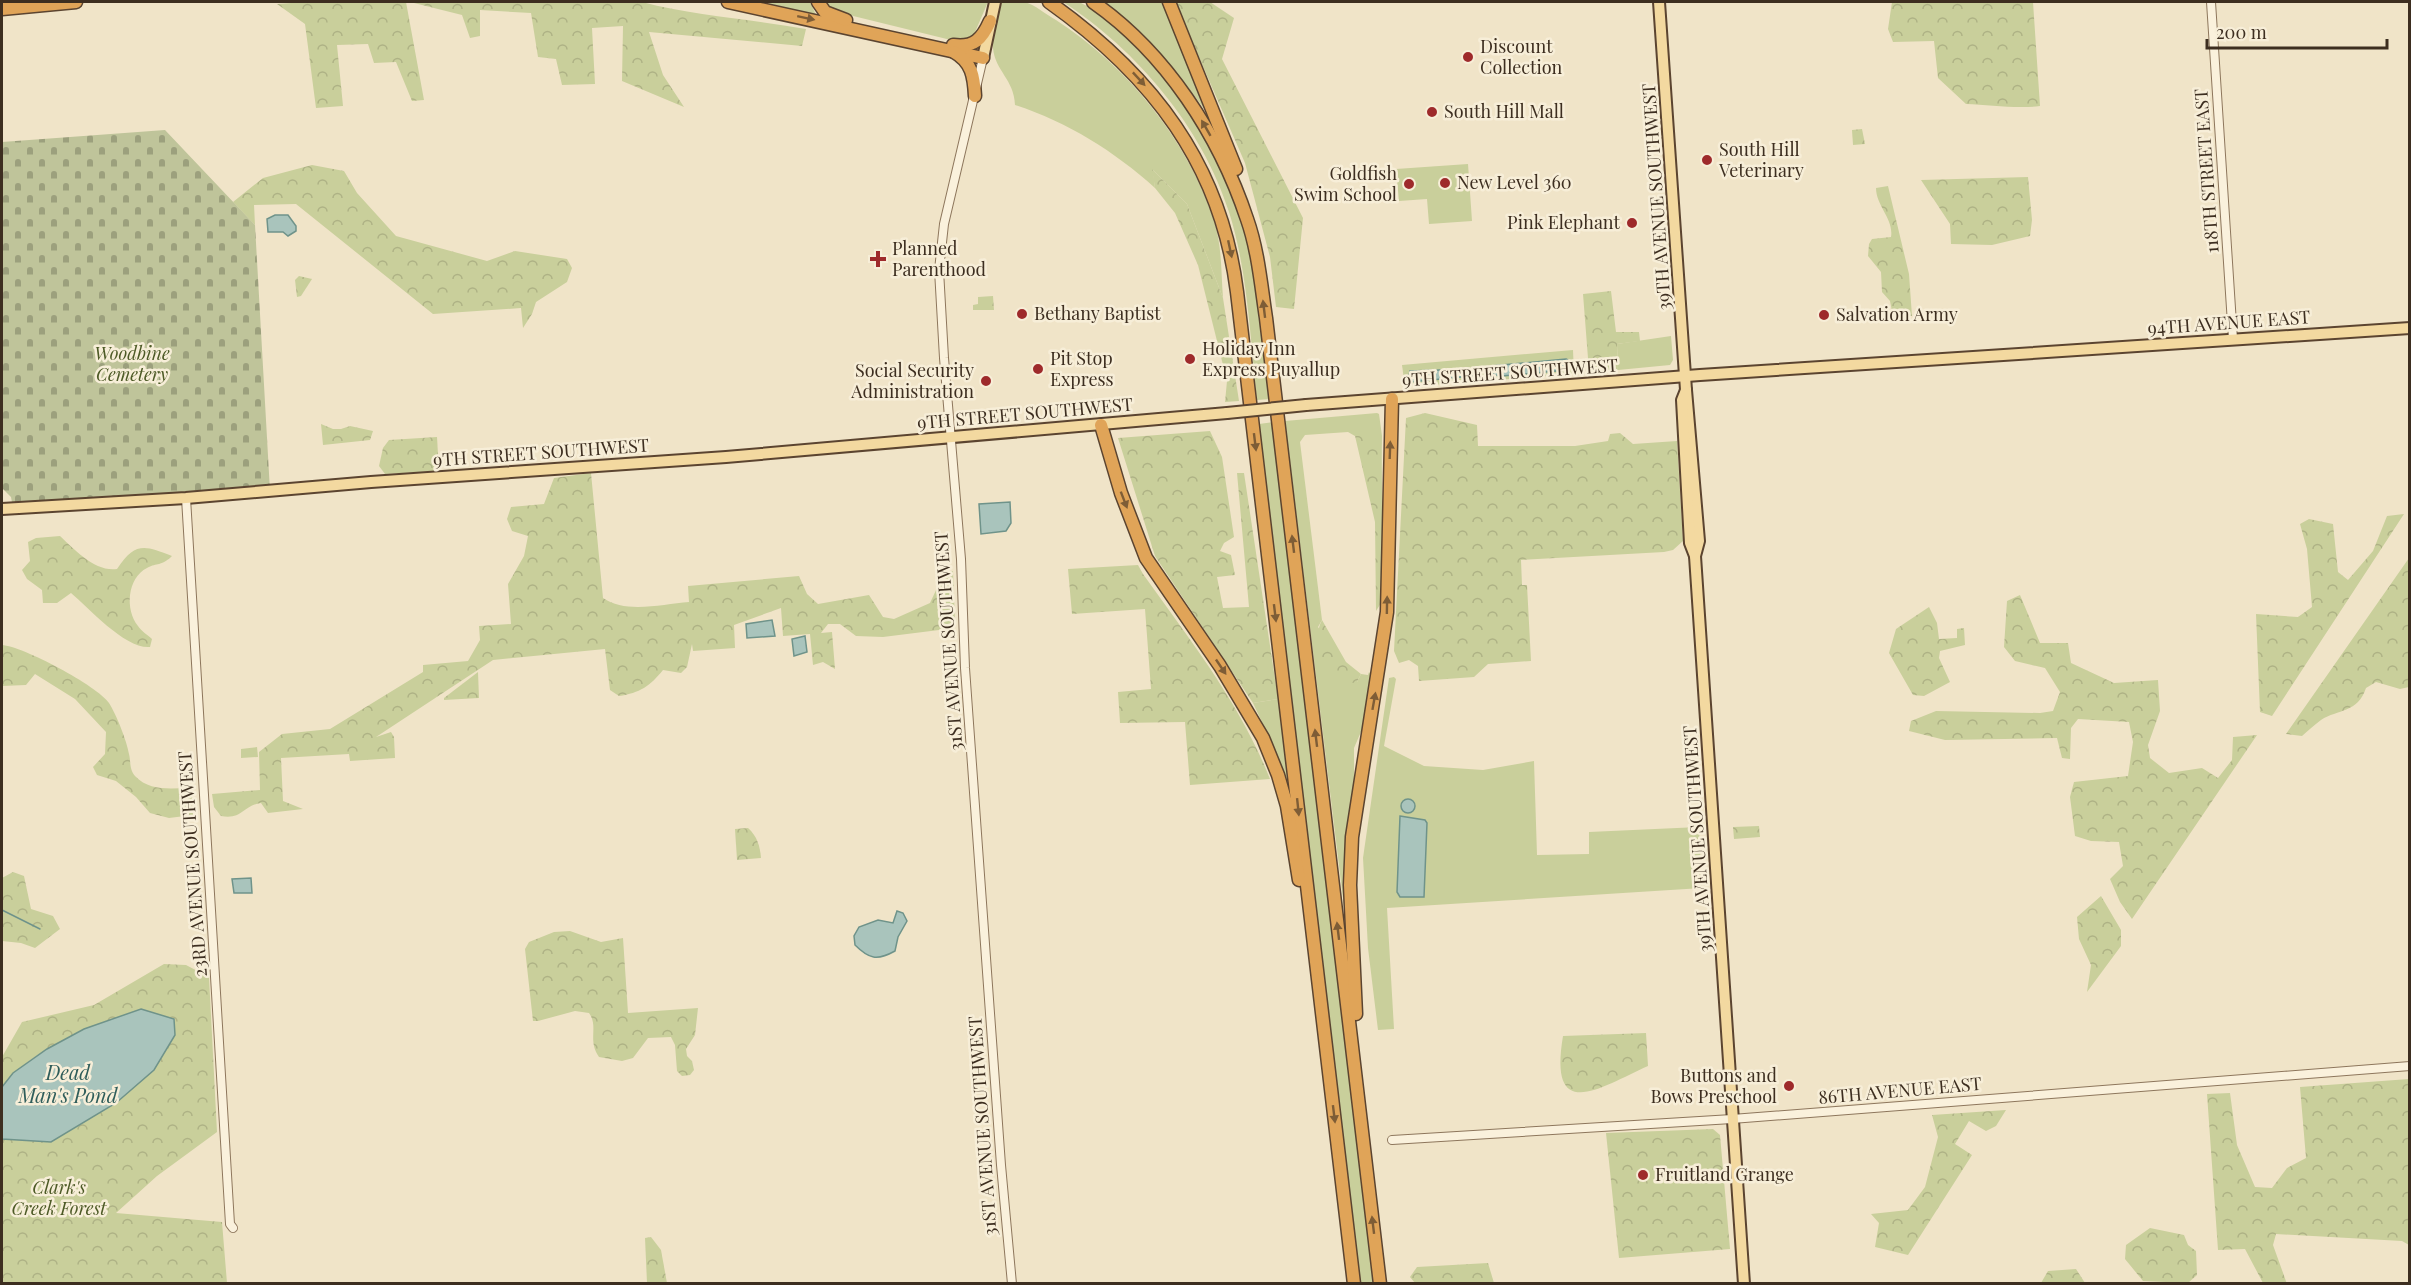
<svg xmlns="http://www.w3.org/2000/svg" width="2411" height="1285" font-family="'Playfair Display',serif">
  <defs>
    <pattern id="forest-crowns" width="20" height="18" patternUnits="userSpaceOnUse" patternTransform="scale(1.5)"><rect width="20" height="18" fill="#c9cf9b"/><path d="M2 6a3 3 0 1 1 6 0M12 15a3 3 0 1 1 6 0" fill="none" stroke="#aeb285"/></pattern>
    <pattern id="cemetery-stones" width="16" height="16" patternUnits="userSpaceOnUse" patternTransform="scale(1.5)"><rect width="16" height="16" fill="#bfc49a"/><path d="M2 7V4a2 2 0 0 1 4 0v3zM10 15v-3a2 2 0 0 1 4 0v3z" fill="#9ca07d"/></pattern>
  </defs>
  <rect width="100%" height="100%" fill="#f0e4c8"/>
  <g fill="#c9cf9b">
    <path d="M762 2H810L816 15Z"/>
    <path d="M825 2H988L972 39 959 42 841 13 831 9Z"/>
    <path d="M1002 2C1008 2 1018 0 1024 2 1035 4 1046 15 1056 20 1127 66 1188 140 1214 221 1222 245 1221 272 1223 298L1187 204 1153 170 1155 188C1114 151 1067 122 1015 105 1014 79 995 71 993 48 991 34 998 16 1002 2Z"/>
    <path d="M1063 2C1069 2 1076 0 1081 3 1099 11 1117 29 1131 43 1186 97 1228 166 1248 241 1261 292 1263 347 1270 399L1257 400C1250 338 1248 272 1229 212 1202 127 1137 50 1063 2Z"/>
    <path d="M1104 2H1162L1212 120C1179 73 1150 38 1104 2Z"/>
    <path d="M1468 164 1472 221 1429 224 1427 199 1399 201 1396 169Z"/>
    <path d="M1671 336 1673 360 1670 365 1618 370 1617 344Z"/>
    <path d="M1573 350 1574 374 1405 387 1402 365Z"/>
    <path d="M1377 413 1379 414 1382 436H1355L1348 432 1305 435 1300 442 1322 620 1318 627 1357 682 1361 674 1368 675 1369 672 1374 677 1366 720 1354 748V786L1348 837 1345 915 1285 421Z"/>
    <path d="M1273 422 1374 1283H1360L1259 424Z"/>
    <path d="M1394 677 1396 679 1384 746 1424 766 1483 770 1534 761 1537 855 1589 854V832L1699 827 1702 888 1387 908 1394 1029 1378 1030 1368 948 1363 858 1389 678Z"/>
    <path d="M1278 699 1292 812 1268 735 1253 703Z"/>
    <path d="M257 747 258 757 241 758V749Z"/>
  </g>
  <g fill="url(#forest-crowns)">
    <path d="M305 2H406L424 100 412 101 396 62 374 63 368 44 337 45 343 106 316 108 305 24 277 4Z"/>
    <path d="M410 2H642C695 16 751 19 806 29L802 46 649 32 663 75 684 107 622 81 623 26 592 28 595 84 562 85 556 59 538 57 531 13 480 10V36L470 38 462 15Z"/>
    <path d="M1175 2H1210L1234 18 1222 59 1303 218 1294 309 1276 307 1270 257 1245 163Z"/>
    <path d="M1892 2H2033L2040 106C2018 109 1989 105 1966 104L1938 78 1934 41 1893 42 1888 29Z"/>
    <path d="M1862 129 1865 144 1853 145 1852 130Z"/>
    <path d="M312 165 344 171 357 193 396 236 487 261 515 251 567 259 572 268 567 282 536 302 532 314 523 328 521 308 433 314 296 204 254 205 255 225 233 202 263 178Z"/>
    <path d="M1152 169 1187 204 1223 298 1239 401 1225 402 1227 381 1198 265 1175 213 1155 188Z"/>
    <path d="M2028 177 2032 220 2030 236 1992 245 1951 244 1950 224 1921 180Z"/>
    <path d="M1888 186 1909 274 1912 316 1896 315 1892 311 1890 301 1882 292 1881 272 1868 256 1869 244 1872 239 1891 237C1894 219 1876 206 1876 188Z"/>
    <path d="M299 276 312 279 301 296 297 297 295 280Z"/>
    <path d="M1611 291 1616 332H1639L1640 341 1617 344 1618 370 1589 371 1583 294Z"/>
    <path d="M993 296 994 310H973V305L978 304V297Z"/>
    <path d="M1425 413 1477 425 1478 446H1575L1608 441 1610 434 1620 433 1633 444 1677 441 1683 541 1673 550 1664 552 1521 560 1522 585H1527L1531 661 1488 664 1474 677 1419 681 1418 666 1409 660 1399 663 1394 651 1406 418Z"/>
    <path d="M321 424 333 429H341L350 426 373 431 370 440 323 445Z"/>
    <path d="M1210 431 1222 457 1234 537 1224 543 1220 551 1231 555 1235 575 1217 577 1223 608 1249 607 1237 473H1244L1278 699 1253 703 1155 556 1118 438Z"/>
    <path d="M1355 436H1382C1381 491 1384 545 1383 600L1376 611 1375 522Z"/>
    <path d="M437 437 439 471 385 474 379 466 383 448 389 440Z"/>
    <path d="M591 473 603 598C626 614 662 604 689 602L688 586 799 576 807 594 818 604 869 595 883 617 894 619 930 603 945 571H953L955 622 939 630 883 637 856 636 840 624H828L821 633 832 632 835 669 823 662 813 665 810 634 783 636 781 608 734 625 735 648 693 651 692 644 687 667 681 673 663 670C650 686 640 693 619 696L610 690 605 649 493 660 376 737 391 732 394 737 395 758 350 761 349 754 281 758 283 801 303 809 268 813 261 803C243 805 243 820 221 816L214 807 212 794 260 790 259 752 282 734 330 729 423 672V665L468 661 480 640 479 626 511 624 508 584 524 556 528 536 512 531 507 519 511 507 544 504 554 478Z"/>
    <path d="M2404 514 2272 716 2260 712 2256 614 2298 617 2312 607 2307 549 2300 524 2309 519 2333 524 2338 572 2348 580 2373 551 2387 516Z"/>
    <path d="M60 536C75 550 95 572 117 569 135 542 144 545 172 556 160 567 158 562 147 568 127 578 125 610 138 626 141 631 148 635 152 639L150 647C125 649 90 609 71 593L57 603H43L42 590 27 579 22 570 30 561 28 542 36 538Z"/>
    <path d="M2409 558V687L2400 689 2376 682 2366 688C2358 713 2338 709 2321 720 2314 725 2308 731 2302 736L2286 734Z"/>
    <path d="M1138 565 1143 574C1190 640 1240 703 1270 779L1190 785 1185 722 1120 723 1118 692 1151 689 1145 609 1072 614 1068 569Z"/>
    <path d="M2020 595 2040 643H2068L2071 663 2114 683 2158 680 2160 711 2148 745 2150 758 2169 773 2202 768 2218 778 2232 760 2233 737 2257 735 2132 919 2120 902 2110 879 2123 866 2119 842 2091 841 2075 836 2070 797 2074 782 2128 776 2133 742 2129 722 2078 719 2071 728 2070 759 2062 758 2057 738 1945 740 1909 731 1911 721 1936 711 2040 713 2053 711 2060 692 2045 668 2015 661 2004 647 2007 601Z"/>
    <path d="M1929 607 1937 623 1939 639 1957 638V629L1964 628 1965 645 1940 651 1939 658 1950 682 1924 696 1913 695 1889 653 1896 629Z"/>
    <path d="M1322 620 1346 662 1361 674 1357 682C1353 683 1347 684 1343 683 1322 676 1312 637 1322 620Z"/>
    <path d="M2 645C22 646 98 686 109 703 116 714 127 741 129 754 131 762 129 769 135 776 150 792 171 788 191 788L193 815 169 818 150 813 136 797 116 781 97 775 93 767 105 754 106 732 75 699 35 674 26 685 2 686Z"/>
    <path d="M478 672 479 698 444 700V698Z"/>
    <path d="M1759 826 1760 837 1734 839 1733 827Z"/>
    <path d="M748 828C757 836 760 846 761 858L737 860 735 829Z"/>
    <path d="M13 872 24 876 31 909 53 916 60 929 35 948 21 943 2 941V878Z"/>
    <path d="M2101 896 2121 930V946L2087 992 2091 965 2079 939 2077 917Z"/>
    <path d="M570 931 601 942 623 938 628 1013 698 1008 695 1035 686 1049 687 1056 692 1061 694 1070 690 1075 682 1076 677 1071 675 1045 671 1037 648 1038 633 1058 622 1061 599 1057C587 1040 599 1027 589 1013L575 1011 538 1021H533L525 949 529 942 554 932Z"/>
    <path d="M164 964 186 965 209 977 217 1132 157 1176 116 1213 222 1222 227 1283H2V1139L51 1142 84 1029C54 1045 23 1060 2 1087V1057L22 1022 94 1005Z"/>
    <path d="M1646 1033 1648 1066C1601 1087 1548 1125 1563 1036Z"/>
    <path d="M2409 1079V1245L2402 1241 2276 1234 2273 1245 2287 1284 2263 1283 2245 1249 2218 1250 2207 1094 2230 1093 2237 1145 2255 1187 2272 1188 2287 1168 2306 1158 2300 1087Z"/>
    <path d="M2006 1110 1996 1126 1986 1131 1969 1121 1955 1144 1972 1155 1908 1255 1875 1247 1879 1223 1871 1214 1908 1210 1925 1187 1938 1137 1932 1115Z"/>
    <path d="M1713 1129 1720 1135 1730 1249 1619 1258 1606 1133Z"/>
    <path d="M2150 1228 2184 1235 2188 1245 2196 1251 2197 1275 2188 1283 2143 1281 2125 1259 2126 1245Z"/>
    <path d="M651 1237 661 1250 667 1283H647L645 1238Z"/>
    <path d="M1488 1263 1494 1283H1415L1410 1277 1417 1267Z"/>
    <path d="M2076 1269 2085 1283H2041L2048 1271Z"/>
  </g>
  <path fill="url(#cemetery-stones)" d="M165 130 255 225 270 491 13 508 11 497 2 488V142Z"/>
  <g fill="#a9c4bc" stroke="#6f938a" stroke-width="1.5">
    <path d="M275 215H288L296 226V231L288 236 283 232H268L267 219Z"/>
    <path d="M1566 359 1568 360 1567 370 1502 376 1494 375 1490 370 1491 366Z"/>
    <path d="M1472 369 1475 373 1472 376 1410 382 1408 380 1410 371Z"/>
    <path d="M1010 502 1011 523 1006 531 981 534 979 504Z"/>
    <path d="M772 620 775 636 747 638 746 624Z"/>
    <path d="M805 636 807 652 794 656 792 639Z"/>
    <circle cx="1408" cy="806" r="7"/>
    <path d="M1400 816 1425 820 1427 823 1424 897H1400L1397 892Z"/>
    <path d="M251 878 252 893H234L232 879Z"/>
    <path d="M897 911 903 913 907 921 898 937 895 951C877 961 869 959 855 945L854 936 859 927 878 920 893 923Z"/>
    <path d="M141 1009 174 1019 175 1035 154 1070 116 1103 51 1142 2 1139V1087L13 1073 47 1049 84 1029Z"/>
  </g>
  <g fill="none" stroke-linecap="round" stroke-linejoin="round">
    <path stroke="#6f938a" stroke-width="1.5" d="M2 910 40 929"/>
    <g stroke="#8d765c" stroke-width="10">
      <g id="minor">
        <path d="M2211 2 2233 339"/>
        <path d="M983 58 944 224 939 270 944 358 961 559 965 668 1001 1165 1012 1284"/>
        <path d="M186 498 230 1224 233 1228"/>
        <path d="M1392 1140 1732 1119 2410 1066"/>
      </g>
    </g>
    <g stroke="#5b4430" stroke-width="14">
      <g id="major">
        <path d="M1659 2 1686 390 1699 541 1695 556"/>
        <path d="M983 58 995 2"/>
        <path d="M1686 390 1682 400 1690 543 1695 556 1744 1284"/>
        <path d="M1306 405 1700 375 2410 328"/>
        <path d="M2 509 186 498 371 482 726 457 1227 413"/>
      </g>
    </g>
    <g stroke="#5b4430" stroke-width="15">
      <g id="highway">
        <path d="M728 2 983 58"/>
        <path d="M818 2 825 12 846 20"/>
        <path d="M1049 2C1152 75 1221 164 1237 292L1354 1284"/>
        <path d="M1093 2C1166 53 1219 135 1247 219 1258 250 1261 285 1266 318L1380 1284"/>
        <path d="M1169 2 1236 169"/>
        <path d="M2 9 76 2"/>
        <path d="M953 45C974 48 982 39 990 21"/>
        <path d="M954 52C972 62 974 77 975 96"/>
        <path d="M1101 425 1121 493 1146 558 1220 666 1263 738 1278 775 1287 806 1299 880"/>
        <path d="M1356 1014 1350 885 1352 837 1387 612 1392 399"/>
      </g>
    </g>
    <use href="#minor" stroke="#faf1dc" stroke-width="8"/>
    <use href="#major" stroke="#f3d9a0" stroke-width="10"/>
    <use href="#highway" stroke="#e0a458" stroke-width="12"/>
    <g stroke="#5b4430" stroke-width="14" stroke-linecap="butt">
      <path id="major-bridge" d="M1227 413 1306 405"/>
    </g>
    <use href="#major-bridge" stroke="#f3d9a0" stroke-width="10"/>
  </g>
  <defs><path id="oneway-solid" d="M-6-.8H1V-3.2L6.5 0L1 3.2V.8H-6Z" transform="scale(1.5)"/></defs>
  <g fill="#7e5d36">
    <use href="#oneway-solid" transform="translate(806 18) rotate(12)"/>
    <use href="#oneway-solid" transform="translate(1139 79) rotate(47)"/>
    <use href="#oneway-solid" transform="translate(1206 128) rotate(-120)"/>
    <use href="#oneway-solid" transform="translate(1230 249) rotate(78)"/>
    <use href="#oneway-solid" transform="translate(1264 309) rotate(-97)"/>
    <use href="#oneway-solid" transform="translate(1255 442) rotate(83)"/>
    <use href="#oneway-solid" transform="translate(1390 450) rotate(-88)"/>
    <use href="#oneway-solid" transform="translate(1124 500) rotate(69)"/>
    <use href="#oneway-solid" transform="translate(1293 544) rotate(-97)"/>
    <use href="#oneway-solid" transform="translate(1387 605) rotate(-89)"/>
    <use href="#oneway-solid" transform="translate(1275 613) rotate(83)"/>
    <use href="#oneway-solid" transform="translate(1221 667) rotate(56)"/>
    <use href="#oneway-solid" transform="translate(1374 701) rotate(-80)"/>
    <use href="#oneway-solid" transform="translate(1316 738) rotate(-97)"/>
    <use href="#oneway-solid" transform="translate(1298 807) rotate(84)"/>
    <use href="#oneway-solid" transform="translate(1338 931) rotate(-97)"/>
    <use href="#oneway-solid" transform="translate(1334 1114) rotate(83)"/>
    <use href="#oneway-solid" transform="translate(1373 1225) rotate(-97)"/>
  </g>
  <g fill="#9e2a2b" stroke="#f7eed8" stroke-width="2">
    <circle cx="1468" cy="57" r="6"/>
    <circle cx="1432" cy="112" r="6"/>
    <circle cx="1707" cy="160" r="6"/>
    <circle cx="1445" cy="183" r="6"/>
    <circle cx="1409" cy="184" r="6"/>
    <circle cx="1632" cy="223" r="6"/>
    <path d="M875 250h6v6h6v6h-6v6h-6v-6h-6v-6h6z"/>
    <circle cx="1022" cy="314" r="6"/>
    <circle cx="1824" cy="315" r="6"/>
    <circle cx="1190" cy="359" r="6"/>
    <circle cx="1038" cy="369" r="6"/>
    <circle cx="986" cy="381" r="6"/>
    <circle cx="1789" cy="1086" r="6"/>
    <circle cx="1643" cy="1175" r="6"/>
  </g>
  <g text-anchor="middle" stroke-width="5" stroke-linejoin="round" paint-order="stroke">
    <g font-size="18" fill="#3d2e20" stroke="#f7eed8" text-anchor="start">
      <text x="1480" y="53">Discount<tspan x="1480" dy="21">Collection</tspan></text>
      <text x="1444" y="118">South Hill Mall</text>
      <text x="1719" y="156">South Hill<tspan x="1719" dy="21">Veterinary</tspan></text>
      <text x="1397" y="180" text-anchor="end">Goldfish<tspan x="1397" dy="21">Swim School</tspan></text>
      <text x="1457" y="189">New Level 360</text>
      <text x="1620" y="229" text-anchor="end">Pink Elephant</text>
      <text x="892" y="255">Planned<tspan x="892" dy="21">Parenthood</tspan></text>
      <text x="1034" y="320">Bethany Baptist</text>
      <text x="1836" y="321">Salvation Army</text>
      <text x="1202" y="355">Holiday Inn<tspan x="1202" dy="21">Express Puyallup</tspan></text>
      <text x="1050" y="365">Pit Stop<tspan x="1050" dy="21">Express</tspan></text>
      <text x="974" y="377" text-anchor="end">Social Security<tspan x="974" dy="21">Administration</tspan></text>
      <text x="1777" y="1082" text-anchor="end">Buttons and<tspan x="1777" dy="21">Bows Preschool</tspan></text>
      <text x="1655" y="1181">Fruitland Grange</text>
    </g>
    <g font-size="18" fill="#3d2e20" stroke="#f7eed8">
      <text transform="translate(2207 171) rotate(-94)" y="6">118TH STREET EAST</text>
      <text transform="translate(1657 197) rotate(-94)" y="6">39TH AVENUE SOUTHWEST</text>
      <text transform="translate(2229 323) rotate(-4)" y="6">94TH AVENUE EAST</text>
      <text transform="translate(1510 373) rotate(-4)" y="6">9TH STREET SOUTHWEST</text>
      <text transform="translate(1025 414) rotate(-5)" y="6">9TH STREET SOUTHWEST</text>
      <text transform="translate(541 453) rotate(-4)" y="6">9TH STREET SOUTHWEST</text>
      <text transform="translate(949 641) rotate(-94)" y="6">31ST AVENUE SOUTHWEST</text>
      <text transform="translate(1698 839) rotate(-94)" y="6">39TH AVENUE SOUTHWEST</text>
      <text transform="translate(193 864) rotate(-94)" y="6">23RD AVENUE SOUTHWEST</text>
      <text transform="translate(1900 1091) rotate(-5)" y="6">86TH AVENUE EAST</text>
      <text transform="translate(983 1126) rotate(-94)" y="6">31ST AVENUE SOUTHWEST</text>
    </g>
    <g font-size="18" font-style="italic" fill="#4d5a26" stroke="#f7eed8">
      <text x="132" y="360">Woodbine<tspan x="132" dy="21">Cemetery</tspan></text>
      <text x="59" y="1194">Clark's<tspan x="59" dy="21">Creek Forest</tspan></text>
    </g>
    <g font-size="20" font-style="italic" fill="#2f5d5a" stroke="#f7eed8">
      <text x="68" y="1080">Dead<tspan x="68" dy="23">Man's Pond</tspan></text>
    </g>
  </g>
  <rect width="2411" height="1285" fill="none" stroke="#3d2e20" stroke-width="6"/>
  <path d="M2207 39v9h180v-9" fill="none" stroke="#3d2e20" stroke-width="3"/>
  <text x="2216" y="39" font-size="18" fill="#3d2e20" stroke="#f7eed8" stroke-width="4.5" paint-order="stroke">200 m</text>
</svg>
